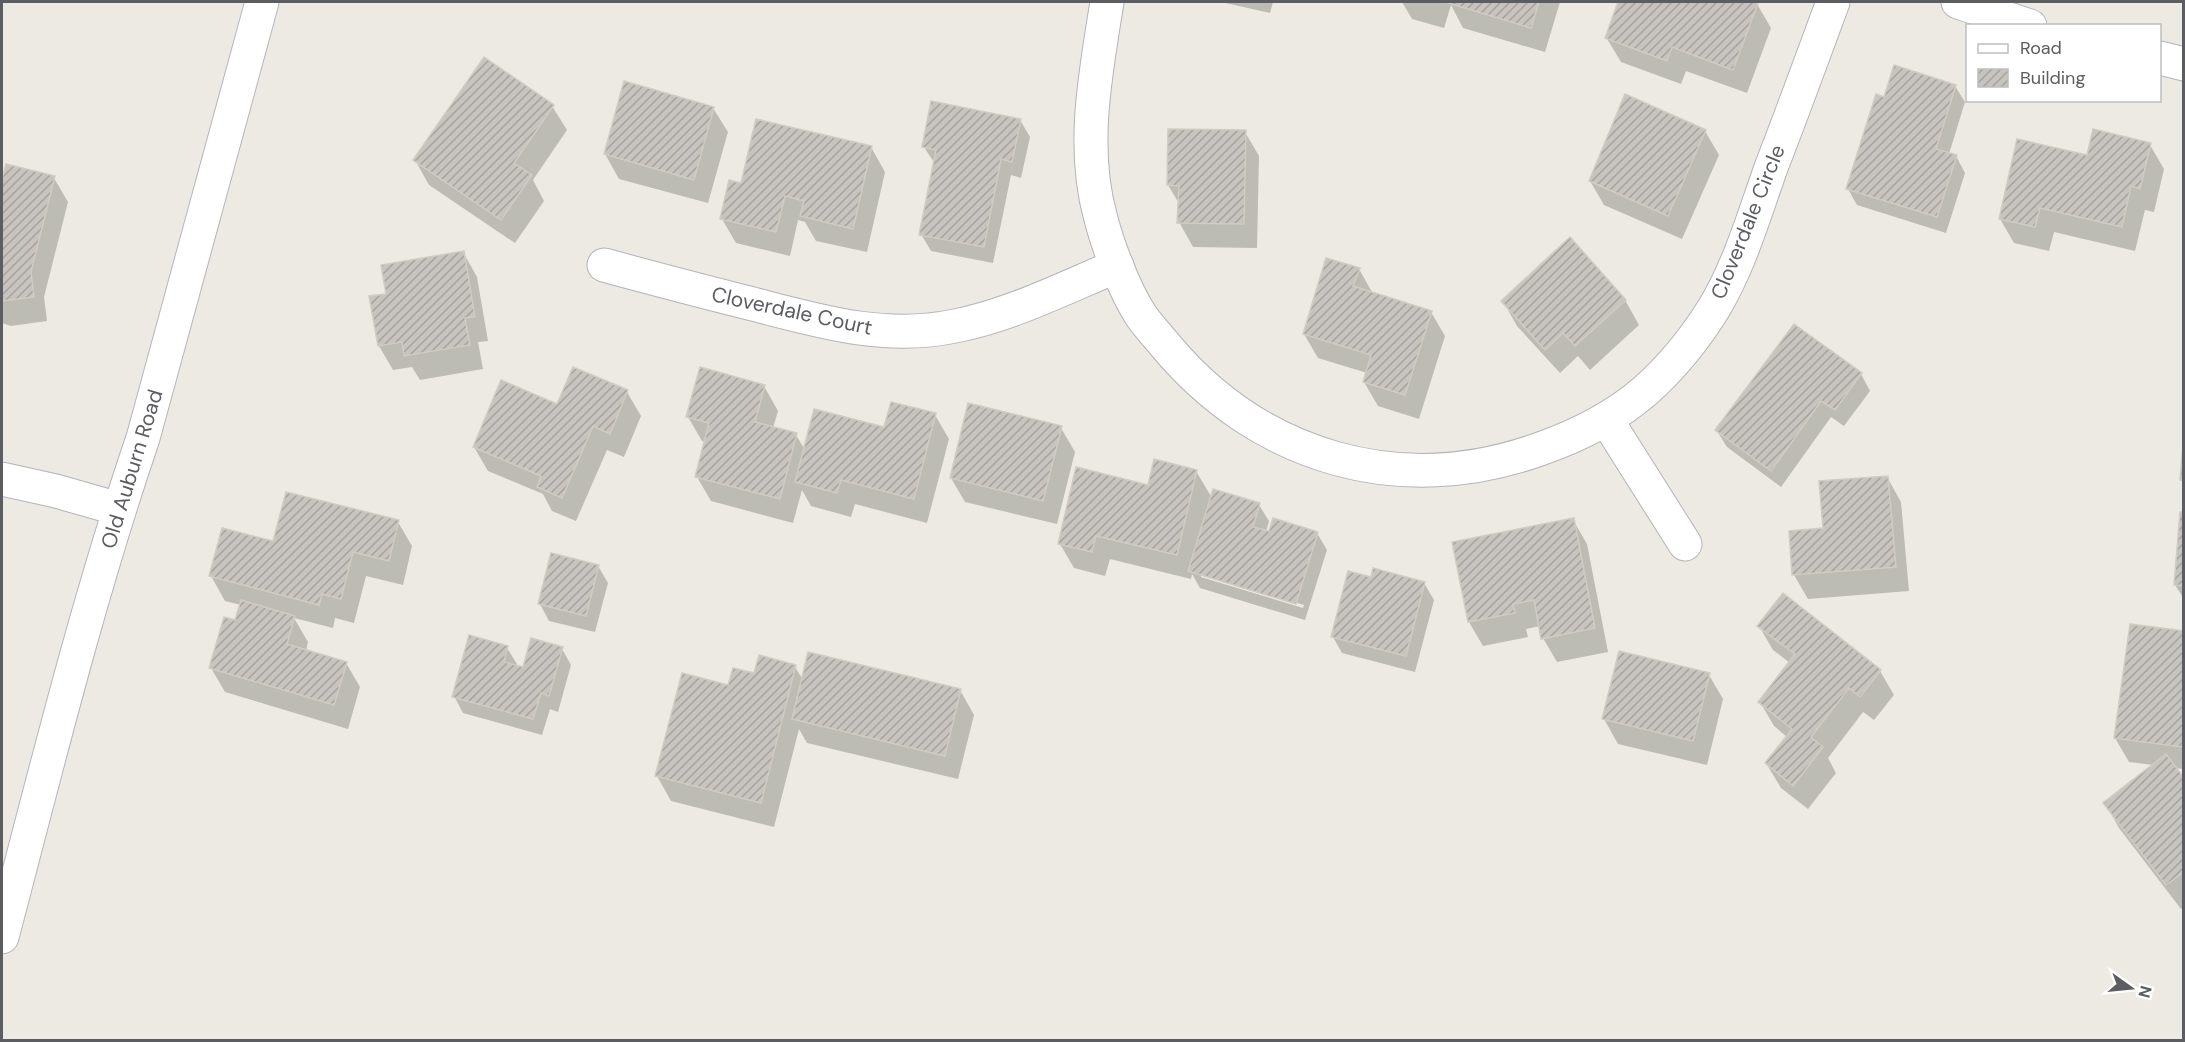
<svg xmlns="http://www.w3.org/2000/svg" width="2185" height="1042" font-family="'DM Sans',sans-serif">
  <defs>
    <pattern id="building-hatch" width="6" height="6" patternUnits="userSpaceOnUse" patternTransform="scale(1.5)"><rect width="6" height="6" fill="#c7c4bf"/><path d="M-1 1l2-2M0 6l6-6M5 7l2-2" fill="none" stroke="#a5a29f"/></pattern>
  </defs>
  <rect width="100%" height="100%" fill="#eceae2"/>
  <g fill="#0003" fill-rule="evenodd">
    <path d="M1221 2H1273L1270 13Z"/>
    <path d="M1402 2H1560L1545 52 1463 28 1451 5 1444 28 1412 19Z"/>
    <path d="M1620 2H1750L1757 4 1771 28 1747 93 1686 71 1681 84 1621 62 1606 37Z"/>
    <path d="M1955 86 1965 102 1949 154 1956 156 1965 173 1946 233 1857 205 1848 189 1885 99Z"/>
    <path d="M552 106 567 130 533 180 544 201 515 243 429 185 415 160Z"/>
    <path d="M713 108 728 132 708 203 619 179 605 154Z"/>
    <path d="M1020 120 1030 137 1021 178 1011 175 993 263 931 251 921 234 935 164 924 147Z"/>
    <path d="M1705 131 1719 155 1682 239 1604 205 1590 181Z"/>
    <path d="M1245 132 1259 156 1257 248 1193 247 1179 222 1180 205 1168 185Z"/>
    <path d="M2150 145 2164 169 2154 212 2145 210 2135 251 2054 232 2049 251 2014 243 2000 219 2088 157Z"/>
    <path d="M871 147 885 172 867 252 816 241 805 222 798 220 790 256 736 243 722 219 742 185Z"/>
    <path d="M7 165 54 178 68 202 44 297 47 321 11 326 2 323V186Z"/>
    <path d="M463 252 477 277 488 341 478 342 483 369 420 380 412 367 393 370 379 346Z"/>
    <path d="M1359 269 1373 294 1431 312 1445 336 1419 419 1378 406 1364 382 1367 373 1318 358 1304 334Z"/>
    <path d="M1625 300 1639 325 1590 370 1578 356 1560 373 1517 326 1503 301Z"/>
    <path d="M1861 374 1870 391 1844 426 1831 417 1781 487 1727 447 1717 431Z"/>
    <path d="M764 386 778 411 773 428 796 435 805 450 935 415 949 439 927 523 855 504 851 517 811 506 802 490 793 523 711 501 697 477 705 442 702 441 688 417Z"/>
    <path d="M627 392 641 416 624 457 607 450 576 521 552 511 543 494 488 471 474 447 558 406Z"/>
    <path d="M1061 428 1075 452 1057 524 965 502 951 478Z"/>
    <path d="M1196 471 1212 498 1259 505 1269 521 1266 532 1317 533 1327 550 1305 620 1200 588 1192 574 1191 579 1110 559 1105 576 1074 568 1060 544 1149 486ZM1201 574 1304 605 1303 608 1201 577Z"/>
    <path d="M1887 477 1901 502 1909 591 1808 599 1794 575 1791 532 1825 530Z"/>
    <path d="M2184 514V599L2175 585Z"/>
    <path d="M1573 520 1587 544 1608 652 1557 662 1543 638 1540 626 1526 629 1528 637 1483 646 1469 622 1454 544Z"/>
    <path d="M398 522 412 546 403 585 366 576 354 623 335 618 333 628 294 618 308 642 306 651 346 663 360 687 348 729 225 692 211 668 236 622 241 605 225 601 211 576 274 543Z"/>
    <path d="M598 566 608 583 595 632 549 621 540 604Z"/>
    <path d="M1372 579 1424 583 1434 600 1415 672 1342 653 1333 637Z"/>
    <path d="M1759 626 1880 671 1894 695 1874 720 1863 712 1828 758 1836 773 1808 809 1781 788 1766 763 1787 737 1774 726 1760 702 1790 663 1773 650Z"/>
    <path d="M2184 632V769L2174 768 2184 780V907L2181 909 2119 828 2105 803 2154 765 2129 762 2115 738Z"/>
    <path d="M507 648 517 664 516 667 524 669 562 649 571 665 558 712 550 709 542 735 463 713 454 696Z"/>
    <path d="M795 667 803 680 960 690 974 715 958 779 807 743 799 729 774 827 671 801 657 776 729 687Z"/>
    <path d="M1709 675 1723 699 1707 765 1618 744 1604 719Z"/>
  </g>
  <g fill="url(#building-hatch)" stroke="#d0ccc1" stroke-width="1.5">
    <path d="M1448 2H1539L1531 28 1448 3Z"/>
    <path d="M1618 2H1755L1758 3 1733 70 1672 47 1667 61 1605 38Z"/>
    <path d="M484 57 554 105 514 163 532 175 501 220 413 160Z"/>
    <path d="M1894 65 1956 85 1936 149 1957 155 1937 217 1846 189 1876 94 1884 97Z"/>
    <path d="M624 81 714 107 694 180 604 154Z"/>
    <path d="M1625 94 1706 130 1668 216 1589 181Z"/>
    <path d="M931 101 1021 119 1012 162 1001 159 984 247 919 235 936 150 922 147Z"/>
    <path d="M756 119 872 146 853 229 800 216 804 201 785 196 776 232 720 219 729 180 741 183Z"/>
    <path d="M1168 129 1246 130 1244 224 1177 223 1179 186 1167 185Z"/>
    <path d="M2093 129 2151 143 2140 189 2131 186 2122 227 2040 208 2035 227 1999 219 2017 139 2087 155Z"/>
    <path d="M6 164 55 176 31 272 34 297 2 301V180Z"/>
    <path d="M1570 237 1626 300 1575 346 1563 333 1545 350 1501 301Z"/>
    <path d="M464 251 475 317 465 318 470 345 404 356 402 342 378 346 369 296 386 294 381 265Z"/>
    <path d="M1326 258 1360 268 1353 286 1432 311 1405 395 1363 382 1371 355 1303 334Z"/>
    <path d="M1794 324 1862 373 1835 410 1821 401 1771 471 1715 430Z"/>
    <path d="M573 367 628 390 610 434 593 426 562 498 537 487 541 476 473 447 501 380 557 404Z"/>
    <path d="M700 367 765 385 755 422 797 433 780 499 695 477 709 423 686 417Z"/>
    <path d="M891 402 936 413 914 499 841 480 837 493 795 482 814 409 884 427Z"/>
    <path d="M968 403 1062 426 1043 501 950 478Z"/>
    <path d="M2183 445H2184V481L2180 480Z"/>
    <path d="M1154 459 1197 470 1177 555 1096 536 1092 552 1058 544 1076 467 1148 485Z"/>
    <path d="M1888 476 1896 567 1792 575 1789 531 1823 528 1819 481Z"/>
    <path d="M1213 489 1260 503 1253 527 1269 531 1273 518 1318 532 1296 604 1188 571Z"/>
    <path d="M286 492 399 520 389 561 353 552 341 599 322 594 319 605 209 576 222 528 273 541Z"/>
    <path d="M2180 512H2184V586L2174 585Z"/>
    <path d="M1574 518 1595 628 1541 639 1534 600 1513 604 1515 613 1468 622 1452 542Z"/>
    <path d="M551 553 599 565 586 616 538 604Z"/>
    <path d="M1373 568 1425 582 1406 656 1331 637 1348 571 1371 577Z"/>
    <path d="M1783 593 1881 670 1860 697 1849 688 1811 737 1823 747 1793 786 1765 763 1792 729 1758 702 1795 654 1757 626Z"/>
    <path d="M241 600 295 616 287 644 347 662 334 705 209 668 224 617 235 620Z"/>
    <path d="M2130 624 2184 631V733L2182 747 2114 738Z"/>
    <path d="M469 635 508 646 504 662 523 667 531 638 563 647 549 696 541 693 533 719 452 697Z"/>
    <path d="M1619 651 1710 673 1693 741 1602 719Z"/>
    <path d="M808 652 961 689 945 756 792 719Z"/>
    <path d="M759 655 796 665 761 803 655 776 682 673 728 685 733 668 754 673Z"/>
    <path d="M2166 754 2184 778V872L2166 885 2103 803Z"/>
  </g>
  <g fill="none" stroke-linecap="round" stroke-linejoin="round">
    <g stroke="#b3b4b8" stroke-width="35">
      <g id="street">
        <path d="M1107 2C1096 71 1081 146 1100 215 1107 244 1124 289 1140 314 1147 325 1157 335 1165 345 1260 459 1401 499 1540 449 1577 436 1615 417 1645 391 1671 368 1696 337 1714 308 1740 265 1755 212 1772 165 1793 111 1813 56 1833 2"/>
        <path d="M1958 2 2030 26"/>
        <path d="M2160 58 2184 64"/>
        <path d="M604 265C652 278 701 291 749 303 818 321 884 341 955 326 1011 315 1064 288 1117 266"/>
        <path d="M1606 419 1685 544"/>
        <path d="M2 479 56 491 119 509"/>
      </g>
    </g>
    <g stroke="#b4b6bb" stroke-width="35">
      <path id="secondary" d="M2 937C46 770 87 602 143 438L262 2"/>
    </g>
    <use href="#street" stroke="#fff" stroke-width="33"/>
    <use href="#secondary" stroke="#fff" stroke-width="33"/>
  </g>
  <g text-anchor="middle" stroke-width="4.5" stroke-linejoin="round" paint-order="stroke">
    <g font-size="21" fill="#5b5d61" stroke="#fff">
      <text transform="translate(1748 222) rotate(-68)" y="7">Cloverdale Circle</text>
      <text transform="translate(792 311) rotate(12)" y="7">Cloverdale Court</text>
      <text transform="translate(132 469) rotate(-73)" y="7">Old Auburn Road</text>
    </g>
  </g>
  <rect width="2185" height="1042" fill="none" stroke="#5b5d61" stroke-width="6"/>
  <rect x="1966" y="24" width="195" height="78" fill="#ffffff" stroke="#bdbec0" stroke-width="1.5"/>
  <rect x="1978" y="44" width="30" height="9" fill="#ffffff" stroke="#bdbec0" stroke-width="1.5"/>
  <text x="2020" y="54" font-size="18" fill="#5b5d61">Road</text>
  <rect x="1978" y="69" width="30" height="18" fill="url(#building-hatch)" stroke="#bdbec0" stroke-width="1.5"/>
  <text x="2020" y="84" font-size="18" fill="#5b5d61">Building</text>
  <g transform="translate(2131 988) rotate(105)" stroke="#ffffff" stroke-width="4.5" paint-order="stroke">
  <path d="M0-4.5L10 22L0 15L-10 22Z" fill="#5b5d61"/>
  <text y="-9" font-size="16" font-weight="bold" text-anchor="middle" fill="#5b5d61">N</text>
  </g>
</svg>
